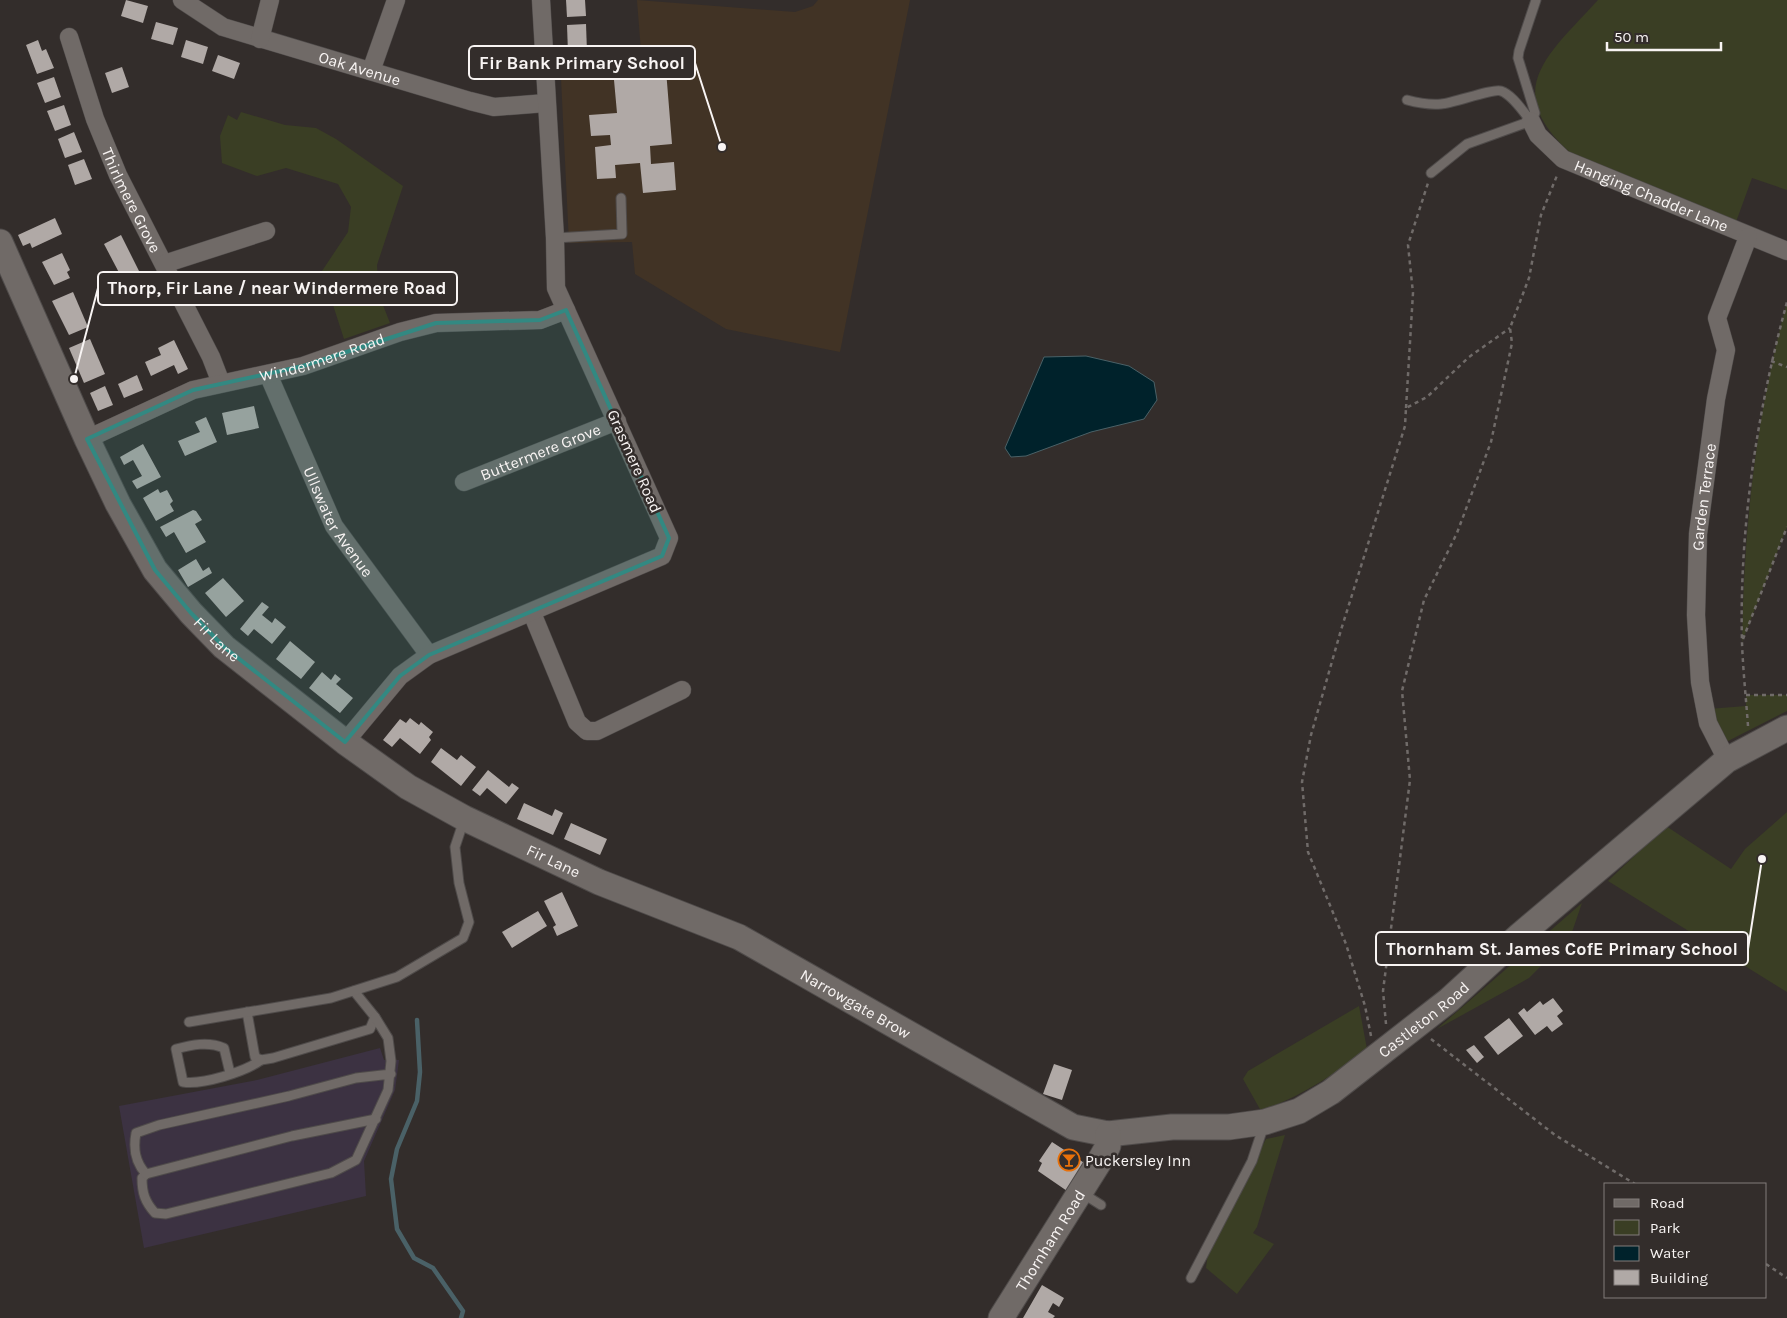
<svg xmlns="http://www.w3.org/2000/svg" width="1787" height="1318" font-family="Karla,sans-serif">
  <rect width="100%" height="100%" fill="#332d2b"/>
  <path fill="#3c3242" d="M380 1048 384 1060H399L395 1090 364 1161 366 1196 144 1248 119 1106 257 1080Z"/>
  <path fill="#413325" d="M637 0 795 12 813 6 818 0H910L840 352 726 329 635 274 632 242 569 243 560 58 641 51Z"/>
  <g fill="#3a3e24">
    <path d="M1598 0H1787V190L1752 178 1736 222 1575 157C1499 91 1546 57 1598 0Z"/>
    <path d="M241 112 285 125 316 128 336 139 403 186 377 265 379 295 390 323 344 339 322 271 348 232 351 207 338 184 286 168 257 176 222 163 220 136 228 115 237 120Z"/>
    <path d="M1787 302V527L1742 642C1744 525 1756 415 1787 302Z"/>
    <path d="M1746 695H1787V711L1728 741 1718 734 1708 709 1746 706Z"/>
    <path d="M1787 812V992L1608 881 1666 826 1731 869 1745 849Z"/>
    <path d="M1582 903 1572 932 1554 944 1545 962 1529 978 1437 1029Z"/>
    <path d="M1359 1006 1367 1049C1334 1076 1300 1096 1261 1111L1243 1079 1248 1071Z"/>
    <path d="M1285 1135 1257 1227 1253 1233 1274 1244 1237 1294 1206 1268 1208 1253 1266 1139Z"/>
  </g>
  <path fill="#00222b" stroke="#4a6167" d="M1086 356 1129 366 1154 382 1157 400 1144 419 1091 432 1026 456 1011 457 1005 448 1044 357Z"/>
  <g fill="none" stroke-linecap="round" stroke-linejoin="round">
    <path stroke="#4a6167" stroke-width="4.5" d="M417 1020 420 1072 417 1101 397 1149 391 1179 397 1229 414 1258 433 1268 463 1311 461 1318"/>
  </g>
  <g fill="#b0a9a6">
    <path d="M126 0 148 6 143 23 121 16Z"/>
    <path d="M566 0H585L586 16 567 17Z"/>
    <path d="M156 22 178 28 173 45 151 39Z"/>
    <path d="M586 24 587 52 568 53 567 25Z"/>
    <path d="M38 40 42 51 46 49 54 68 37 74 26 45Z"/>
    <path d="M186 40 208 47 203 64 181 57Z"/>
    <path d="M218 55 240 63 234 79 212 71Z"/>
    <path d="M656 60 657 71 666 70 672 144 650 146 651 164 674 162 676 190 643 193 640 163 615 165 616 178 597 179 595 147 611 145 610 135 591 136 589 115 617 113 614 80 643 78 642 62Z"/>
    <path d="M122 67 129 87 112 93 105 73Z"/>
    <path d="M54 77 61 97 45 103 37 83Z"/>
    <path d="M64 105 71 125 55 131 47 111Z"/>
    <path d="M74 132 82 152 65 158 58 139Z"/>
    <path d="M84 159 92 179 75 185 68 165Z"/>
    <path d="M55 218 62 234 32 248 30 243 23 246 18 235Z"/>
    <path d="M121 235 141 275 125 284 104 244Z"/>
    <path d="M62 253 70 270 67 272 70 278 54 285 42 262Z"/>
    <path d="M73 292 88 327 69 335 52 301Z"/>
    <path d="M90 339 105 374 84 383 69 348Z"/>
    <path d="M174 340 188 369 178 374 174 365 151 376 145 362 161 355 158 348Z"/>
    <path d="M137 375 143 390 124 398 118 384Z"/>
    <path d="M105 386 113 405 98 411 90 393Z"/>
    <path d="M254 406 259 428 227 435 222 413Z"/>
    <path d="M206 417 217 442 185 456 178 441 200 432 195 422Z"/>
    <path d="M143 444 161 477 137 489 132 481 142 476 133 460 124 465 120 457Z"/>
    <path d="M158 489 160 493 167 490 173 501 170 504 174 511 156 521 143 498Z"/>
    <path d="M193 510 196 511 202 520 195 524 206 542 186 553 174 532 166 537 160 527Z"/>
    <path d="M196 559 203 571 209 567 212 573 188 587 178 570Z"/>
    <path d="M223 578 244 601 226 617 205 593Z"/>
    <path d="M262 602 269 607 262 615 272 623 275 618 286 627 272 644 254 629 248 636 240 629Z"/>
    <path d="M290 641 315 662 301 679 276 659Z"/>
    <path d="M322 672 331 680 335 674 341 679 336 684 353 698 340 713 309 688Z"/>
    <path d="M410 718 419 725 421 722 433 732 429 737 431 740 420 754 400 738 392 747 383 740 400 719 406 723Z"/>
    <path d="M441 748 457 760 461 755 476 767 461 786 431 762Z"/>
    <path d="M488 770 509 787 512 783 519 788 506 804 487 788 480 796 472 790Z"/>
    <path d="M524 803 552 816 555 809 563 813 553 835 517 819Z"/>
    <path d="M571 823 607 839 600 855 564 839Z"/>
    <path d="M562 892 578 926 557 936 553 927 556 925 544 901Z"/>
    <path d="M538 911 547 926 512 948 502 932Z"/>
    <path d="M1553 998 1563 1011 1557 1016 1563 1024 1552 1032 1547 1026 1535 1035 1518 1013 1524 1008 1527 1012 1540 1001 1543 1005Z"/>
    <path d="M1509 1018 1523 1036 1498 1055 1484 1037Z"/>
    <path d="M1474 1045 1484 1057 1477 1063 1466 1050Z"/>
    <path d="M1054 1064 1072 1070 1062 1100 1043 1094Z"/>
    <path d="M1052 1142 1089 1166 1070 1193 1038 1171 1042 1163 1039 1161Z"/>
    <path d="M1042 1285 1064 1298 1059 1307 1053 1303 1048 1312 1055 1316 1053 1318H1023Z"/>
  </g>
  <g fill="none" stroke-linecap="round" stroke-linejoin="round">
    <g stroke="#4f4b4a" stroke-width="11">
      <g id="lane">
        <path d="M1407 100C1418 103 1429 105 1441 104 1454 103 1494 88 1501 91 1513 95 1523 112 1531 121"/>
        <path d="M1431 173 1467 144 1531 121 1535 113 1518 58 1519 51 1536 0"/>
        <path d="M555 238 622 234 621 198"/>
        <path d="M247 1012 255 1057 261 1060 273 1058 370 1029 375 1017 354 991"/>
        <path d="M375 1017 388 1038 391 1061 388 1090 356 1160 331 1173 166 1214 155 1213C145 1202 142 1193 142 1178L146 1174C135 1162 133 1149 136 1133L159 1125 289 1096 356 1078 391 1074"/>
        <path d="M189 1022 331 998 397 977 463 938 469 922 459 883 455 847 464 820"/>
        <path d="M230 1073 224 1048C208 1041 191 1045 176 1049L183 1082C202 1085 245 1072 261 1060"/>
        <path d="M146 1174 292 1136 376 1119"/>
        <path d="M1082 1193 1101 1205"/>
        <path d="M1191 1278 1252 1161 1264 1125"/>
      </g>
    </g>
    <g stroke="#4f4b4a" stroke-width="19">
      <g id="street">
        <path id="s1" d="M182 0 223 27 470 101 494 107 546 103"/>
        <path id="s2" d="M69 37 95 119 118 175 211 357 221 383"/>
        <path d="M260 39 270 0"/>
        <path d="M371 71 396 0"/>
        <path id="s3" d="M1531 121 1538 135 1563 159 1787 251"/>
        <path d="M164 264 266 231"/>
        <path id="s4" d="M268 374 334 526 429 655"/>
        <path id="s5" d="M87 439 193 390 303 366 400 332 436 323 540 320 566 310"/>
        <path id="s6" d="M464 482 617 421"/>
        <path d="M532 613 577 722 587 731H597L682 690"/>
        <path d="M345 742 400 676 429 655 662 556 669 538 556 288 555 238 541 0"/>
        <path id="s7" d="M1727 760 1708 723 1700 682 1696 615 1698 534 1716 399 1726 350 1717 318 1748 237"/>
      </g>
    </g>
    <g stroke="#4f4b4a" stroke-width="27">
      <g id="secondary">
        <path id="s8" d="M0 242 87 439 118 504 155 570 191 613 224 647 345 742 408 787 464 818 599 882 739 937 1073 1127 1108 1134 1172 1127H1229L1265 1122 1299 1111 1331 1092 1449 1000 1520 935 1727 760 1787 728"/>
        <path id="s9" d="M1001 1318 1099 1162 1108 1146V1134"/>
      </g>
    </g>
    <g stroke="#706b69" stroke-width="2.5" stroke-dasharray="4 4" stroke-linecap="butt">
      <path d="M1771 361 1787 367"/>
      <path d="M1406 408 1413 293 1408 245 1428 183"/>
      <path d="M1743 639 1787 527"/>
      <path d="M1746 695H1787"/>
      <path d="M1748 726C1746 698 1743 670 1742 643 1739 528 1757 412 1787 302"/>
      <path d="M1386 1024 1383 991 1410 780 1402 691 1424 600 1457 533 1491 442 1512 343 1510 328 1529 278 1541 215 1558 173"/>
      <path d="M1371 1036 1365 1006 1346 944 1308 852 1302 782 1311 735 1341 630 1405 426 1406 408 1427 397 1469 357 1510 328"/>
      <path d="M1431 1039 1555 1135 1635 1184"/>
      <path d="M1766 1264 1787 1278"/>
    </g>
    <use href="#lane" stroke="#706a67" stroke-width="9"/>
    <use href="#street" stroke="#706a67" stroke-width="18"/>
    <use href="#secondary" stroke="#706a67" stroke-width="25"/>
  </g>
  <path fill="#328982" fill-opacity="0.2" stroke="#328982" stroke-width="4" stroke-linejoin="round" d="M566 310 669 538 662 556 429 655 400 676 345 742 224 647 191 613 155 570 87 439 193 390 303 366 436 323 540 320Z"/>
  <defs>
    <g id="bar-ring" transform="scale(1.125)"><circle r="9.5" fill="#332d2b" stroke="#e8710a" stroke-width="1.5"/><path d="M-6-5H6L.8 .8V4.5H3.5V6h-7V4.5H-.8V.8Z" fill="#e8710a"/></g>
  </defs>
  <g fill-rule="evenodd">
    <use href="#bar-ring" x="1069" y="1160"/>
  </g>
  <g text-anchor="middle" stroke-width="5" stroke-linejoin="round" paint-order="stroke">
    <g font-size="16" fill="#f8f4f3" stroke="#332d2b">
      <text dy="6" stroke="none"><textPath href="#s1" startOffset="192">Oak Avenue</textPath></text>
      <text dy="6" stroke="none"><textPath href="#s3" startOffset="146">Hanging Chadder Lane</textPath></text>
      <text dy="6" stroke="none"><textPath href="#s2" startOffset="175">Thirlmere Grove</textPath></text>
      <text dy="6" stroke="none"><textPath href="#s5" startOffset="250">Windermere Road</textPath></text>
      <text dy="6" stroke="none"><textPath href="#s6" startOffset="82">Buttermere Grove</textPath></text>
      <text transform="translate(635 461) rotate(66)" y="6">Grasmere Road</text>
      <text dy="6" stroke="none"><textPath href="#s7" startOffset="269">Garden Terrace</textPath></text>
      <text dy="6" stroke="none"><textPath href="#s4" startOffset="164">Ullswater Avenue</textPath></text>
      <text dy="6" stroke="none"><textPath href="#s8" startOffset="456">Fir Lane</textPath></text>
      <text dy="6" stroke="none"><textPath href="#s8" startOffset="861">Fir Lane</textPath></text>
      <text dy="6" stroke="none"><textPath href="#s8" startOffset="1196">Narrowgate Brow</textPath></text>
      <text dy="6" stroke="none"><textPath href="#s8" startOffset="1830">Castleton Road</textPath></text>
      <text dy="6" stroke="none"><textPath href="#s9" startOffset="92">Thornham Road</textPath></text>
    </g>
    <g font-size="16" fill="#f8f4f3" stroke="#332d2b" text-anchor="start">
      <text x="1085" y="1166">Puckersley Inn</text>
    </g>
  </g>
  <path fill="none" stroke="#f8f4f3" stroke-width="2" d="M722 147L695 63M74 379L98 288M1762 859L1748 949"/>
  <g fill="#f8f4f3" stroke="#332d2b" stroke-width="2">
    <circle cx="722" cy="147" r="5"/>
    <circle cx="74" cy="379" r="5"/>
    <circle cx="1762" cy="859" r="5"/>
  </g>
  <g fill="#332d2b" stroke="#f8f4f3" stroke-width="2">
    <rect x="469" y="46" width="226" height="33" rx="5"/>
    <rect x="98" y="272" width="359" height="33" rx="5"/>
    <rect x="1376" y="932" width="372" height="33" rx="5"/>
  </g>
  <g font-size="18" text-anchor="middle" font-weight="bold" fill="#f8f4f3">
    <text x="582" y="69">Fir Bank Primary School</text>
    <text x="277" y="294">Thorp, Fir Lane / near Windermere Road</text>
    <text x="1562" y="955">Thornham St. James CofE Primary School</text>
  </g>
  <rect x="1604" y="1183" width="162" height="115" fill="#332d2b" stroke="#827d7b"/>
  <rect x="1614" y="1199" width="25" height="8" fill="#706a67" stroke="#827d7b"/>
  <text x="1650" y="1208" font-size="15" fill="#f8f4f3">Road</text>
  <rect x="1614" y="1220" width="25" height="15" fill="#3a3e24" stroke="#827d7b"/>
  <text x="1650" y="1233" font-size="15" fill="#f8f4f3">Park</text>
  <rect x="1614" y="1246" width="25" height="15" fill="#00222b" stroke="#827d7b"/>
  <text x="1650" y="1258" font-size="15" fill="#f8f4f3">Water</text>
  <rect x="1614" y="1270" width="25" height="15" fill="#b0a9a6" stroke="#827d7b"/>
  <text x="1650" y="1283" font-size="15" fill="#f8f4f3">Building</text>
  <path d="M1607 42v8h114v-8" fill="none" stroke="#f8f4f3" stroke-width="2.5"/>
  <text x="1614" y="42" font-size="15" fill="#f8f4f3" stroke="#332d2b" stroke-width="4" paint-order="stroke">50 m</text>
</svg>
